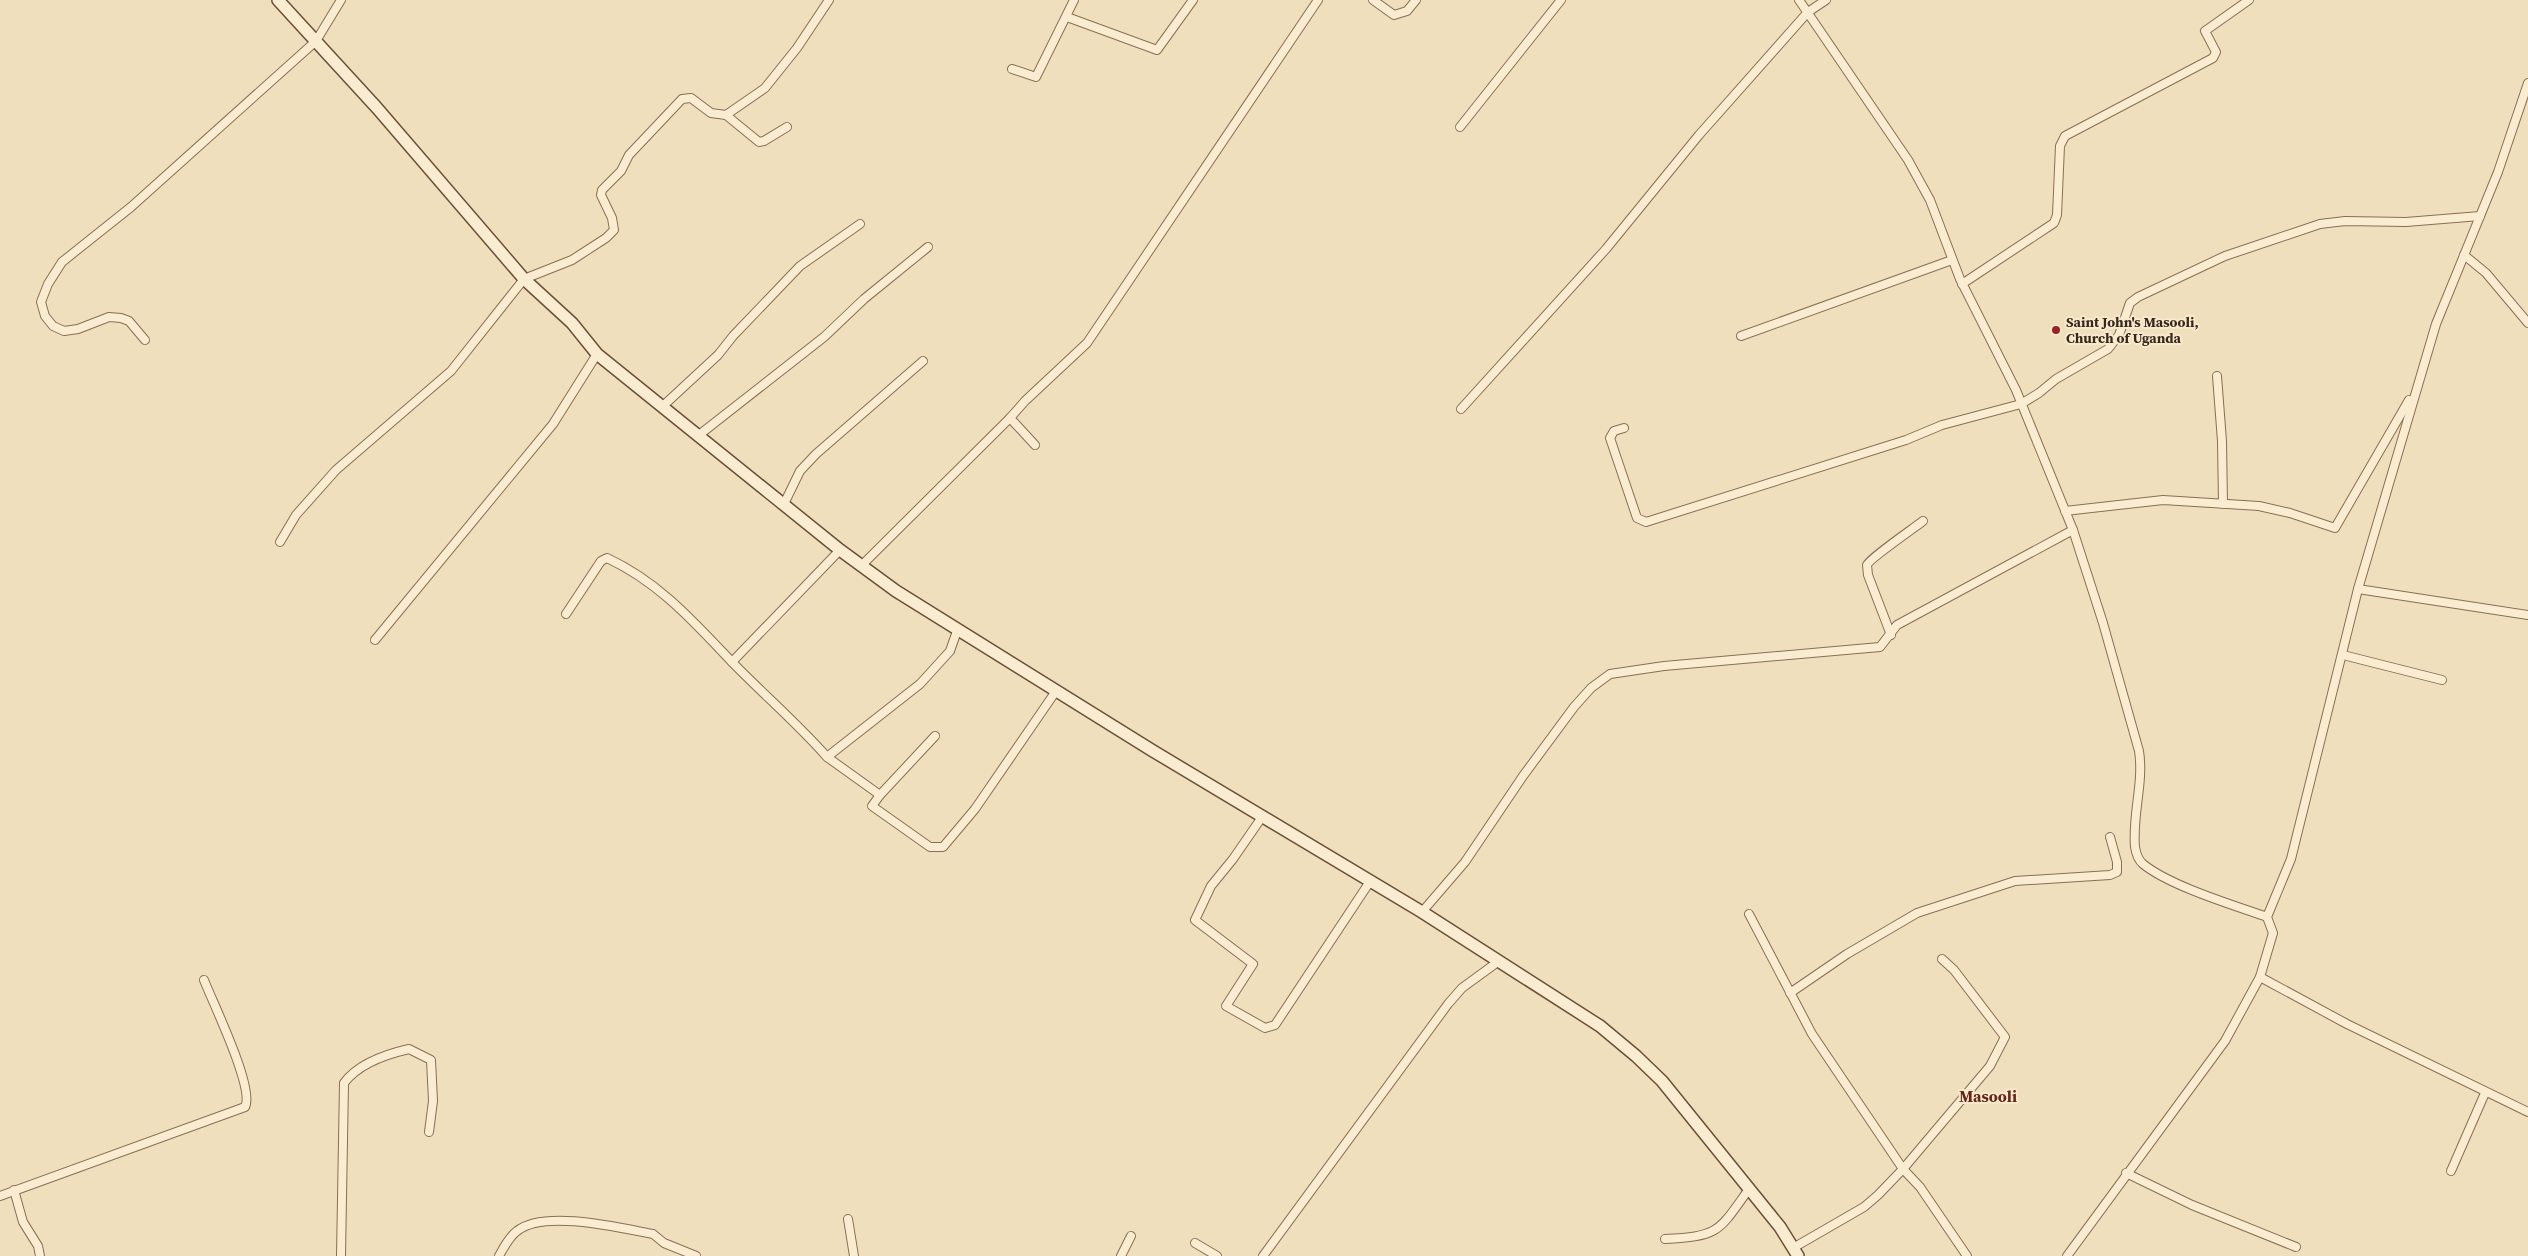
<svg xmlns="http://www.w3.org/2000/svg" width="2528" height="1256" font-family="'Source Serif 4',serif">
  <rect width="100%" height="100%" fill="#f0dfbc"/>
  <g fill="none" stroke-linecap="round" stroke-linejoin="round">
    <g stroke="#886f55" stroke-width="10">
      <g id="street">
        <path d="M1373 0 1394 15 1407 11 1416 0"/>
        <path d="M1799 0 1908 160 1930 200 1960 279 2016 390 2073 530 2103 623 2139 751C2144 783 2132 815 2135 847 2136 853 2138 860 2143 864 2170 886 2233 905 2267 917"/>
        <path d="M1067 17 1157 50 1193 0"/>
        <path d="M1012 69 1036 77 1074 0"/>
        <path d="M726 115 759 142 764 141 787 127"/>
        <path d="M1460 127 1561 0"/>
        <path d="M2464 255 2486 273 2528 323"/>
        <path d="M1962 284 2054 223 2057 215 2060 146 2065 136 2213 58 2216 52 2205 31 2249 0"/>
        <path d="M1741 336 1952 260"/>
        <path d="M145 340 129 321 121 318 109 317 78 329 64 331 53 326 45 316 41 302 48 284 62 262 131 207 316 41 341 0"/>
        <path d="M2217 376 2222 441 2223 504"/>
        <path d="M664 405 718 355 733 336 800 266 860 224"/>
        <path d="M1461 409 1606 249 1699 135 1808 12 1826 0"/>
        <path d="M1010 418 1035 445"/>
        <path d="M1624 428 1614 431 1610 438 1637 518 1646 522 1906 440 1942 425 2021 404 2039 393 2056 379 2108 349 2119 335 2130 303 2138 297 2225 256 2320 224 2345 221 2406 222 2480 216"/>
        <path d="M699 435 824 337 864 299 928 247"/>
        <path d="M784 504 800 471 816 454 923 361"/>
        <path d="M2065 511 2163 500 2259 506 2290 513 2335 528 2409 400"/>
        <path d="M280 542 296 515 336 470 451 371 524 279 572 260 606 238 614 230 612 218 601 195 602 190 621 171 629 155 682 99 691 98 711 113 726 115 765 88 797 48 829 0"/>
        <path d="M861 566 1010 418 1025 401 1087 343 1318 0"/>
        <path d="M2358 589 2528 615"/>
        <path d="M566 614 601 561 607 558C659 582 694 622 732 662 763 694 797 723 827 757L920 684 950 651 957 631"/>
        <path d="M1891 635 1868 575 1867 565C1869 559 1914 528 1923 521"/>
        <path d="M375 640 553 424 597 354"/>
        <path d="M2343 655 2442 680"/>
        <path d="M732 662 840 550"/>
        <path d="M827 757 880 795 935 736"/>
        <path d="M880 795 872 806 930 847H943L975 809 1056 691"/>
        <path d="M1262 817 1233 859 1211 886 1195 920 1253 964 1226 1006 1265 1028 1275 1025 1371 880"/>
        <path d="M1422 912 1465 862 1523 776 1574 707 1591 688 1610 674 1664 666 1880 647 1897 625 2073 530"/>
        <path d="M1749 914 1812 1034 1903 1169 1920 1187 1967 1256"/>
        <path d="M2260 977 2347 1024 2528 1112"/>
        <path d="M1790 993 1847 954 1917 913 2015 881 2110 875 2117 872V862L2110 837"/>
        <path d="M2451 1171 2485 1093"/>
        <path d="M2126 1173 2192 1205 2296 1247"/>
        <path d="M14 1190 23 1222 38 1246 40 1256"/>
        <path d="M0 1196 245 1107C255 1089 213 1003 204 980"/>
        <path d="M848 1219 854 1256"/>
        <path d="M1665 1239C1720 1236 1718 1232 1749 1189"/>
        <path d="M1195 1243 1217 1256"/>
        <path d="M1793 1248 1864 1207 1878 1195 1903 1169 1990 1066 2005 1037 1954 970 1942 959"/>
        <path d="M341 1256 344 1083C358 1064 387 1054 409 1049L431 1060 433 1101 429 1132"/>
        <path d="M499 1256C504 1247 509 1237 517 1231 544 1209 621 1228 653 1234L664 1243 696 1256"/>
        <path d="M1121 1256 1131 1236"/>
        <path d="M1263 1256 1448 1004 1462 988 1499 961"/>
        <path d="M2067 1256 2225 1041 2260 977 2273 933 2267 917 2291 859 2358 589 2436 324 2498 172 2528 83"/>
      </g>
    </g>
    <g stroke="#6a5039" stroke-width="14">
      <path id="secondary" d="M278 0 377 108 524 279 572 323 597 354 840 550 896 591 1153 751 1422 912 1600 1026 1636 1056 1662 1081 1780 1227 1798 1256"/>
    </g>
    <use href="#street" stroke="#faecd0" stroke-width="8"/>
    <use href="#secondary" stroke="#faecd0" stroke-width="11"/>
  </g>
  <circle fill="#9a2226" stroke="#f7e9cc" stroke-width="2" cx="2056" cy="330" r="5"/>
  <g text-anchor="middle" stroke-width="4" stroke-linejoin="round" paint-order="stroke">
    <g font-size="14" font-weight="bold" fill="#36271b" stroke="#f7e9cc" text-anchor="start">
      <text x="2066" y="327">Saint John's Masooli,<tspan x="2066" dy="16">Church of Uganda</tspan></text>
    </g>
    <g font-size="16" font-weight="bold" fill="#652618" stroke="#f7e9cc">
      <text x="1988" y="1102">Masooli</text>
    </g>
  </g>
</svg>
